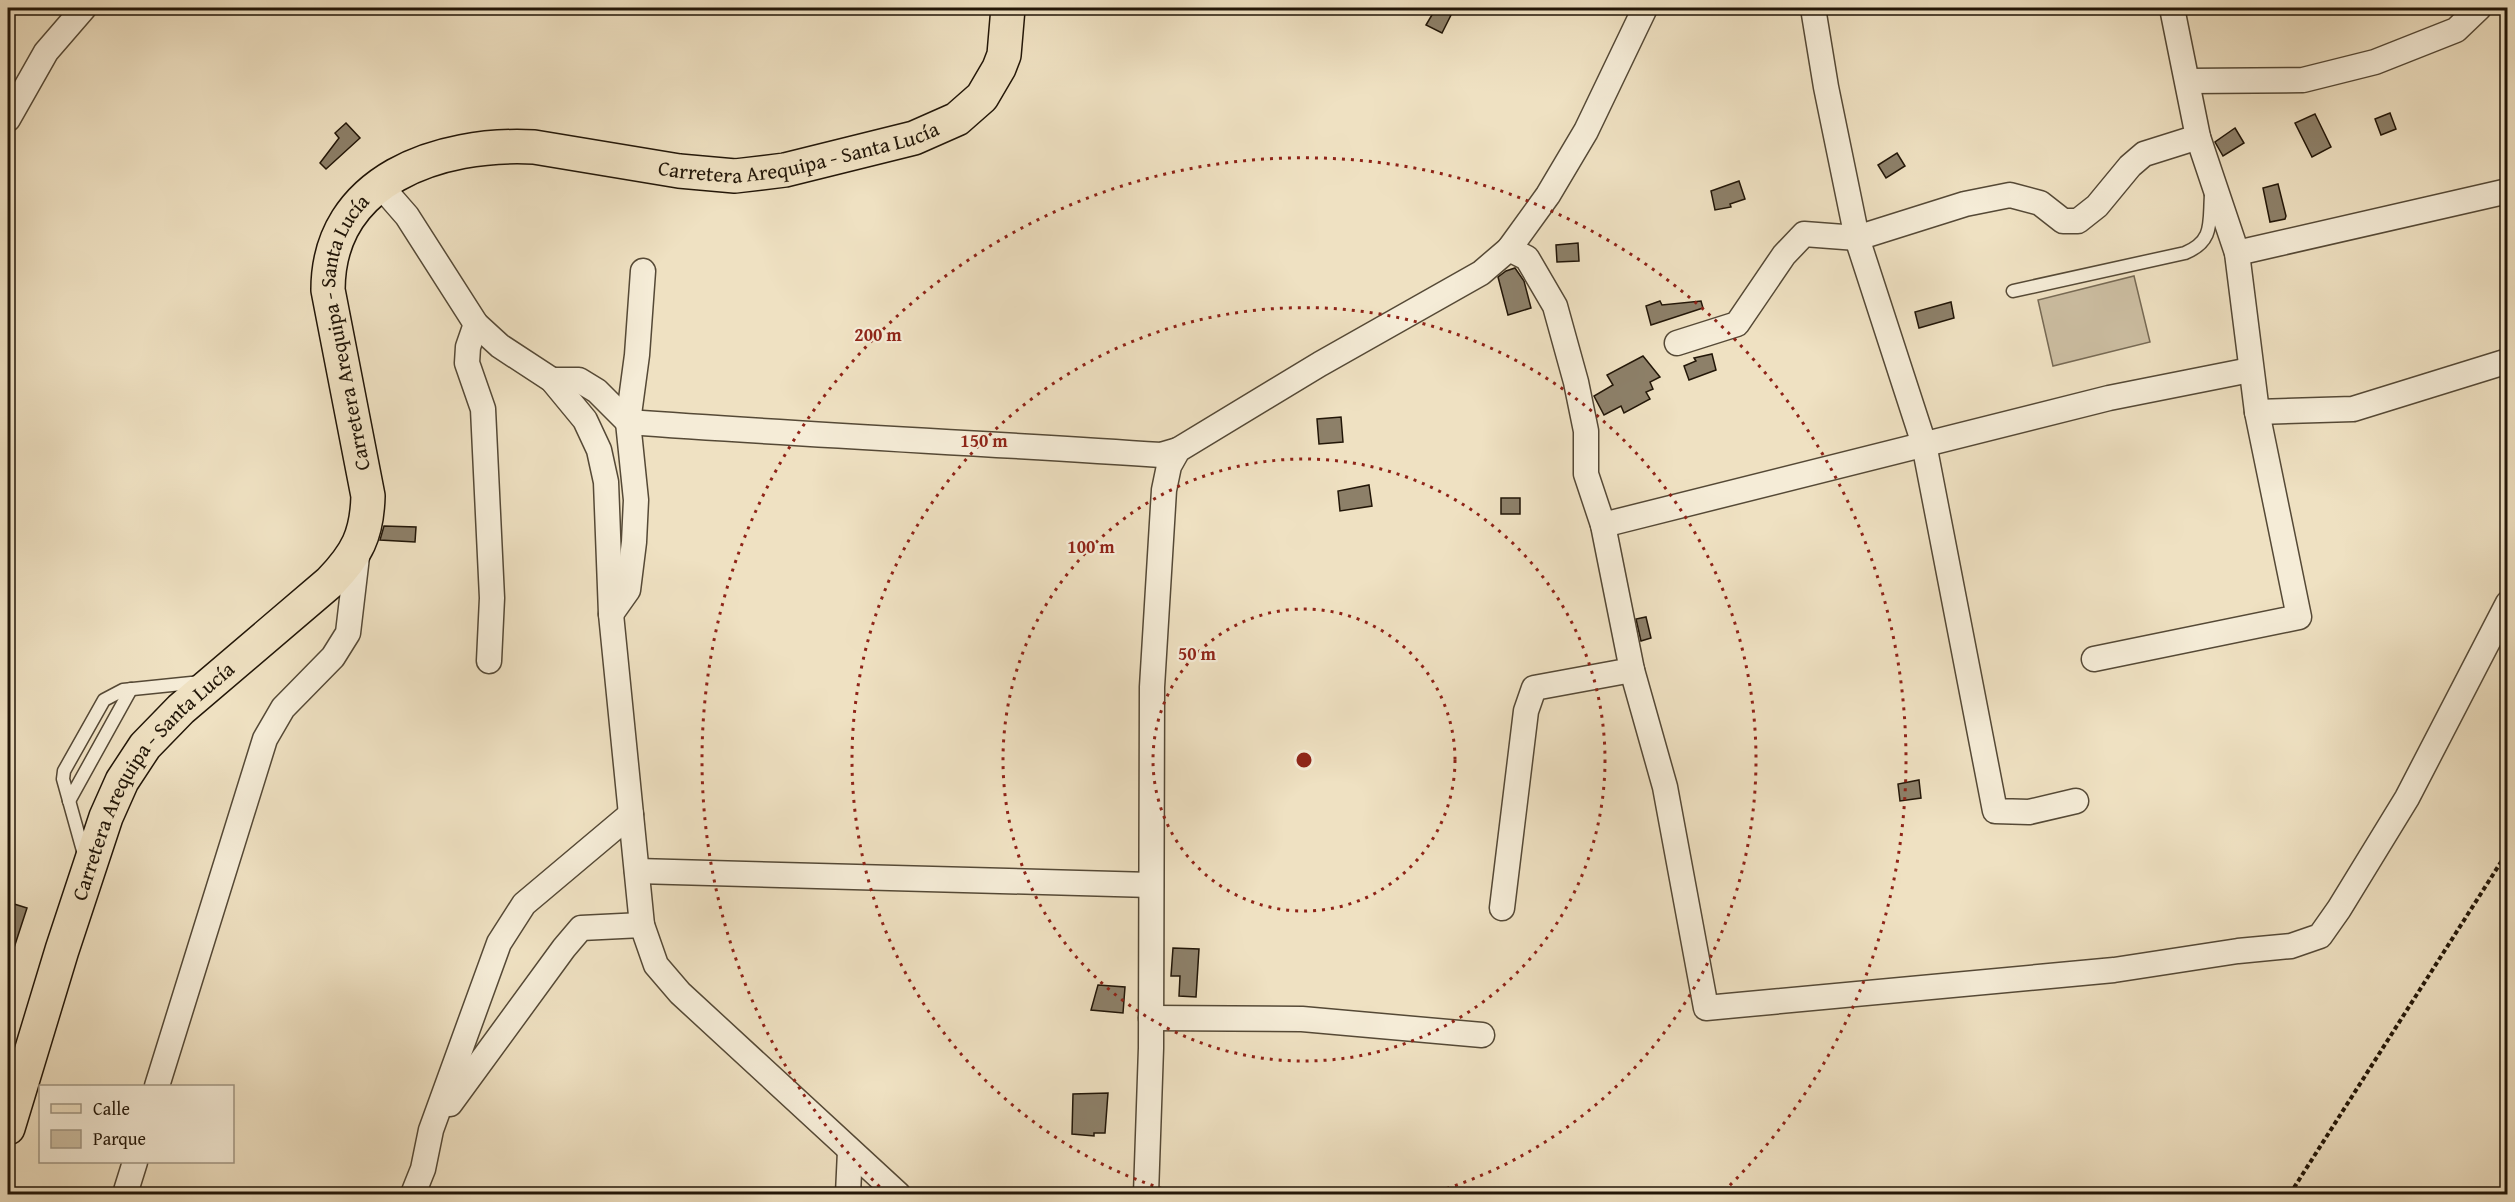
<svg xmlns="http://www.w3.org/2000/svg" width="2515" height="1202" font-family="'Gentium Book Plus',serif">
  <rect width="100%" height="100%" fill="#efe1c2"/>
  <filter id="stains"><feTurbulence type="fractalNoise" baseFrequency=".00333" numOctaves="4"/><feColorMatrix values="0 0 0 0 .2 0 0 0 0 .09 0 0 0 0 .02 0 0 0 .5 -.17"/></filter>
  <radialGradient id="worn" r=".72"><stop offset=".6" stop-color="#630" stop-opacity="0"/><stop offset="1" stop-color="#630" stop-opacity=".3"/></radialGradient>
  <path fill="#ccbea2" stroke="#776a55" stroke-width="1.5" d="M2134 276 2150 342 2053 366 2038 300Z"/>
  <g fill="#8d8069" stroke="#221608" stroke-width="1.5">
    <path d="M1436 8 1451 15 1442 33 1426 25Z"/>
    <path d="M2390 113 2396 129 2381 135 2375 119Z"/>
    <path d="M2315 114 2331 147 2312 157 2295 123Z"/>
    <path d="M346 123 360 138 326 169 320 163 339 138 335 133Z"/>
    <path d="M2235 128 2244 143 2223 156 2215 142Z"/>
    <path d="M1897 153 1905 166 1886 178 1878 165Z"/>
    <path d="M1739 181 1745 199 1730 204 1731 207 1715 210 1711 191Z"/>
    <path d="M2278 184 2286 216 2285 219 2270 222 2263 188Z"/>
    <path d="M1578 243 1579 261 1557 262 1556 245Z"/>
    <path d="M1515 268 1524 281 1531 308 1508 315 1498 277 1506 271Z"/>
    <path d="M1660 301 1662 305 1701 301 1703 308 1651 325 1646 306Z"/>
    <path d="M1951 302 1954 318 1919 328 1915 312Z"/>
    <path d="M1712 354 1716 370 1689 380 1684 366 1696 361 1694 358Z"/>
    <path d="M1643 356 1660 377 1650 382 1653 389 1646 392 1650 399 1624 413 1621 406 1604 415 1594 396 1613 385 1607 375Z"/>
    <path d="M1341 417 1343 442 1319 444 1317 419Z"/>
    <path d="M1369 485 1372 506 1340 511 1338 491Z"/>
    <rect x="1501" y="498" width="19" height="16"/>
    <path d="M384 526 416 527 415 542 380 540Z"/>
    <path d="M1646 617 1651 638 1641 641 1636 619Z"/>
    <path d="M1919 780 1921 798 1900 801 1898 784Z"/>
    <path d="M11 903 27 908 11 957H8V916Z"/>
    <path d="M1173 948 1199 949 1196 997 1179 996 1180 976H1171Z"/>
    <path d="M1098 985 1125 987 1123 1013 1091 1010Z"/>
    <path d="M1108 1093 1105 1133H1094V1136L1072 1134 1073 1094Z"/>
  </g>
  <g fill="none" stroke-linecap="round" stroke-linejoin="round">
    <g stroke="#554936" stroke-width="15">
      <g id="lane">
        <path d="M2013 291 2185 253C2214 241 2209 223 2211 195"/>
        <path d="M69 801 131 689"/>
        <path d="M85 858 63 779 64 771 104 700 123 690 201 682"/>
      </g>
    </g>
    <g stroke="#554936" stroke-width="27">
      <g id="street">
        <path d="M1813 8 1826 87 1857 238 1924 444 1995 811 2029 812 2076 801"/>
        <path d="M2188 81 2303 80 2375 62 2456 30 2479 8"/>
        <path d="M8 119 46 52 84 8"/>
        <path d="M380 185 407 216 476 324 500 346 552 380 585 420 599 450 606 482 611 614 642 925 656 965 680 993 898 1194"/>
        <path d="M1509 249 1527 258 1555 306 1576 382 1586 431V474L1603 525 1632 670 1665 787 1706 1008 2114 970 2238 951 2291 946 2320 936 2339 909 2407 798 2508 603"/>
        <path d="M2237 253 2508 191"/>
        <path d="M476 324 468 347 467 363 483 409 492 598 489 661"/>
        <path d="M1677 343 1737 324 1784 255 1804 234 1857 238 1965 204 2010 195 2040 203 2063 221H2078L2097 206 2130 166 2144 154 2198 137"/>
        <path d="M552 380H579L597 391 628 422C805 435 983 443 1161 455L1178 450"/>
        <path d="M2257 412 2353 409 2508 361"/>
        <path d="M1603 525 2109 398 2250 370"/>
        <path d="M611 614 628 590 634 542 636 500 628 422 637 355 643 271"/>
        <path d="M2094 659 2299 617 2257 412 2237 253 2198 137 2172 8"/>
        <path d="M637 871 1151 885"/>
        <path d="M1502 908 1526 711 1534 688 1632 670"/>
        <path d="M1151 1018 1302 1019 1482 1035"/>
        <path d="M157 1086 265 739 283 708 333 657 348 633 358 548"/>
        <path d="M450 1104 564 948 581 928 642 925"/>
        <path d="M125 1194 135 1162"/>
        <path d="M413 1194 423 1169 431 1130 499 943 524 904 631 814"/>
        <path d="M848 1194 850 1151"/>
        <path d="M1146 1194 1151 1048 1152 687 1164 490 1169 466 1178 450 1320 364 1481 273 1509 249 1548 195 1586 131 1645 8"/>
      </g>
    </g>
    <g stroke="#221608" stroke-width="36">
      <g id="primary">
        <path id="s1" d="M8 1128 62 950 106 817 122 781 145 746 181 709 330 582C357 554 367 535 368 496L328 290C328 179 440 142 534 147L679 171 735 176 785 170 914 138 957 119 982 97 999 68 1004 55 1008 8"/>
      </g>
    </g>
    <path stroke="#221608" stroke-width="4" stroke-dasharray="4.5 3" stroke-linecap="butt" d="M2290 1194 2508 851"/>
    <use href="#lane" stroke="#f5ecd7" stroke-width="12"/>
    <use href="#street" stroke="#f5ecd7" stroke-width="24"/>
    <use href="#primary" stroke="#efe1c2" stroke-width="33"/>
  </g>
  <g fill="none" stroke="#8f2418" stroke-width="3" stroke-dasharray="3 6">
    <circle cx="1304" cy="760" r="151"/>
    <circle cx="1304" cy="760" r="301"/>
    <path d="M1179 1194A452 452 0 1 1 1429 1194"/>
    <path d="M886 1193A602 602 0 1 1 1722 1193"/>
  </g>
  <g text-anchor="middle" stroke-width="4.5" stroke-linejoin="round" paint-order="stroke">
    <g font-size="21" fill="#221608" stroke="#f5ecd7">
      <text dy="7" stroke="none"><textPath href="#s1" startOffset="1514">Carretera Arequipa - Santa Lucía</textPath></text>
      <text dy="7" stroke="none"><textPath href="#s1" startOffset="921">Carretera Arequipa - Santa Lucía</textPath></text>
      <text dy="7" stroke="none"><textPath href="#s1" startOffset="382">Carretera Arequipa - Santa Lucía</textPath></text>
    </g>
  </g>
  <circle cx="1304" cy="760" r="9" fill="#8f2418" stroke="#f5ecd7" stroke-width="3"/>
  <g font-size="18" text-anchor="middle" font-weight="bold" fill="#8f2418" stroke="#f5ecd7" stroke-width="4.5" stroke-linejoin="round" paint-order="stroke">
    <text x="878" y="341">200 m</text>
    <text x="984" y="447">150 m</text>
    <text x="1091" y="553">100 m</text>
    <text x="1197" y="660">50 m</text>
  </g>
  <rect width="2515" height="1202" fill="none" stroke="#efe1c2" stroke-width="30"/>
  <rect x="9" y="9" width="2497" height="1184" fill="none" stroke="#221608" stroke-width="3"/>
  <rect x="15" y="15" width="2485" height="1172" fill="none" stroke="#221608" stroke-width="1.5"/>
  <rect x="39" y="1085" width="195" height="78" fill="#f5ecd7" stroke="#a19684" stroke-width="1.5"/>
  <rect x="51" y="1104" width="30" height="9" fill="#efe1c2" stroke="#a19684" stroke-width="1.5"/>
  <text x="93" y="1115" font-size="18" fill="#221608">Calle</text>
  <rect x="51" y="1130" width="30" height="18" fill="#ccbea2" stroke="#a19684" stroke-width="1.5"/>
  <text x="93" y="1145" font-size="18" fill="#221608">Parque</text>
  <rect width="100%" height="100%" filter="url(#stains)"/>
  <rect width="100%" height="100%" fill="url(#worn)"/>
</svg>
